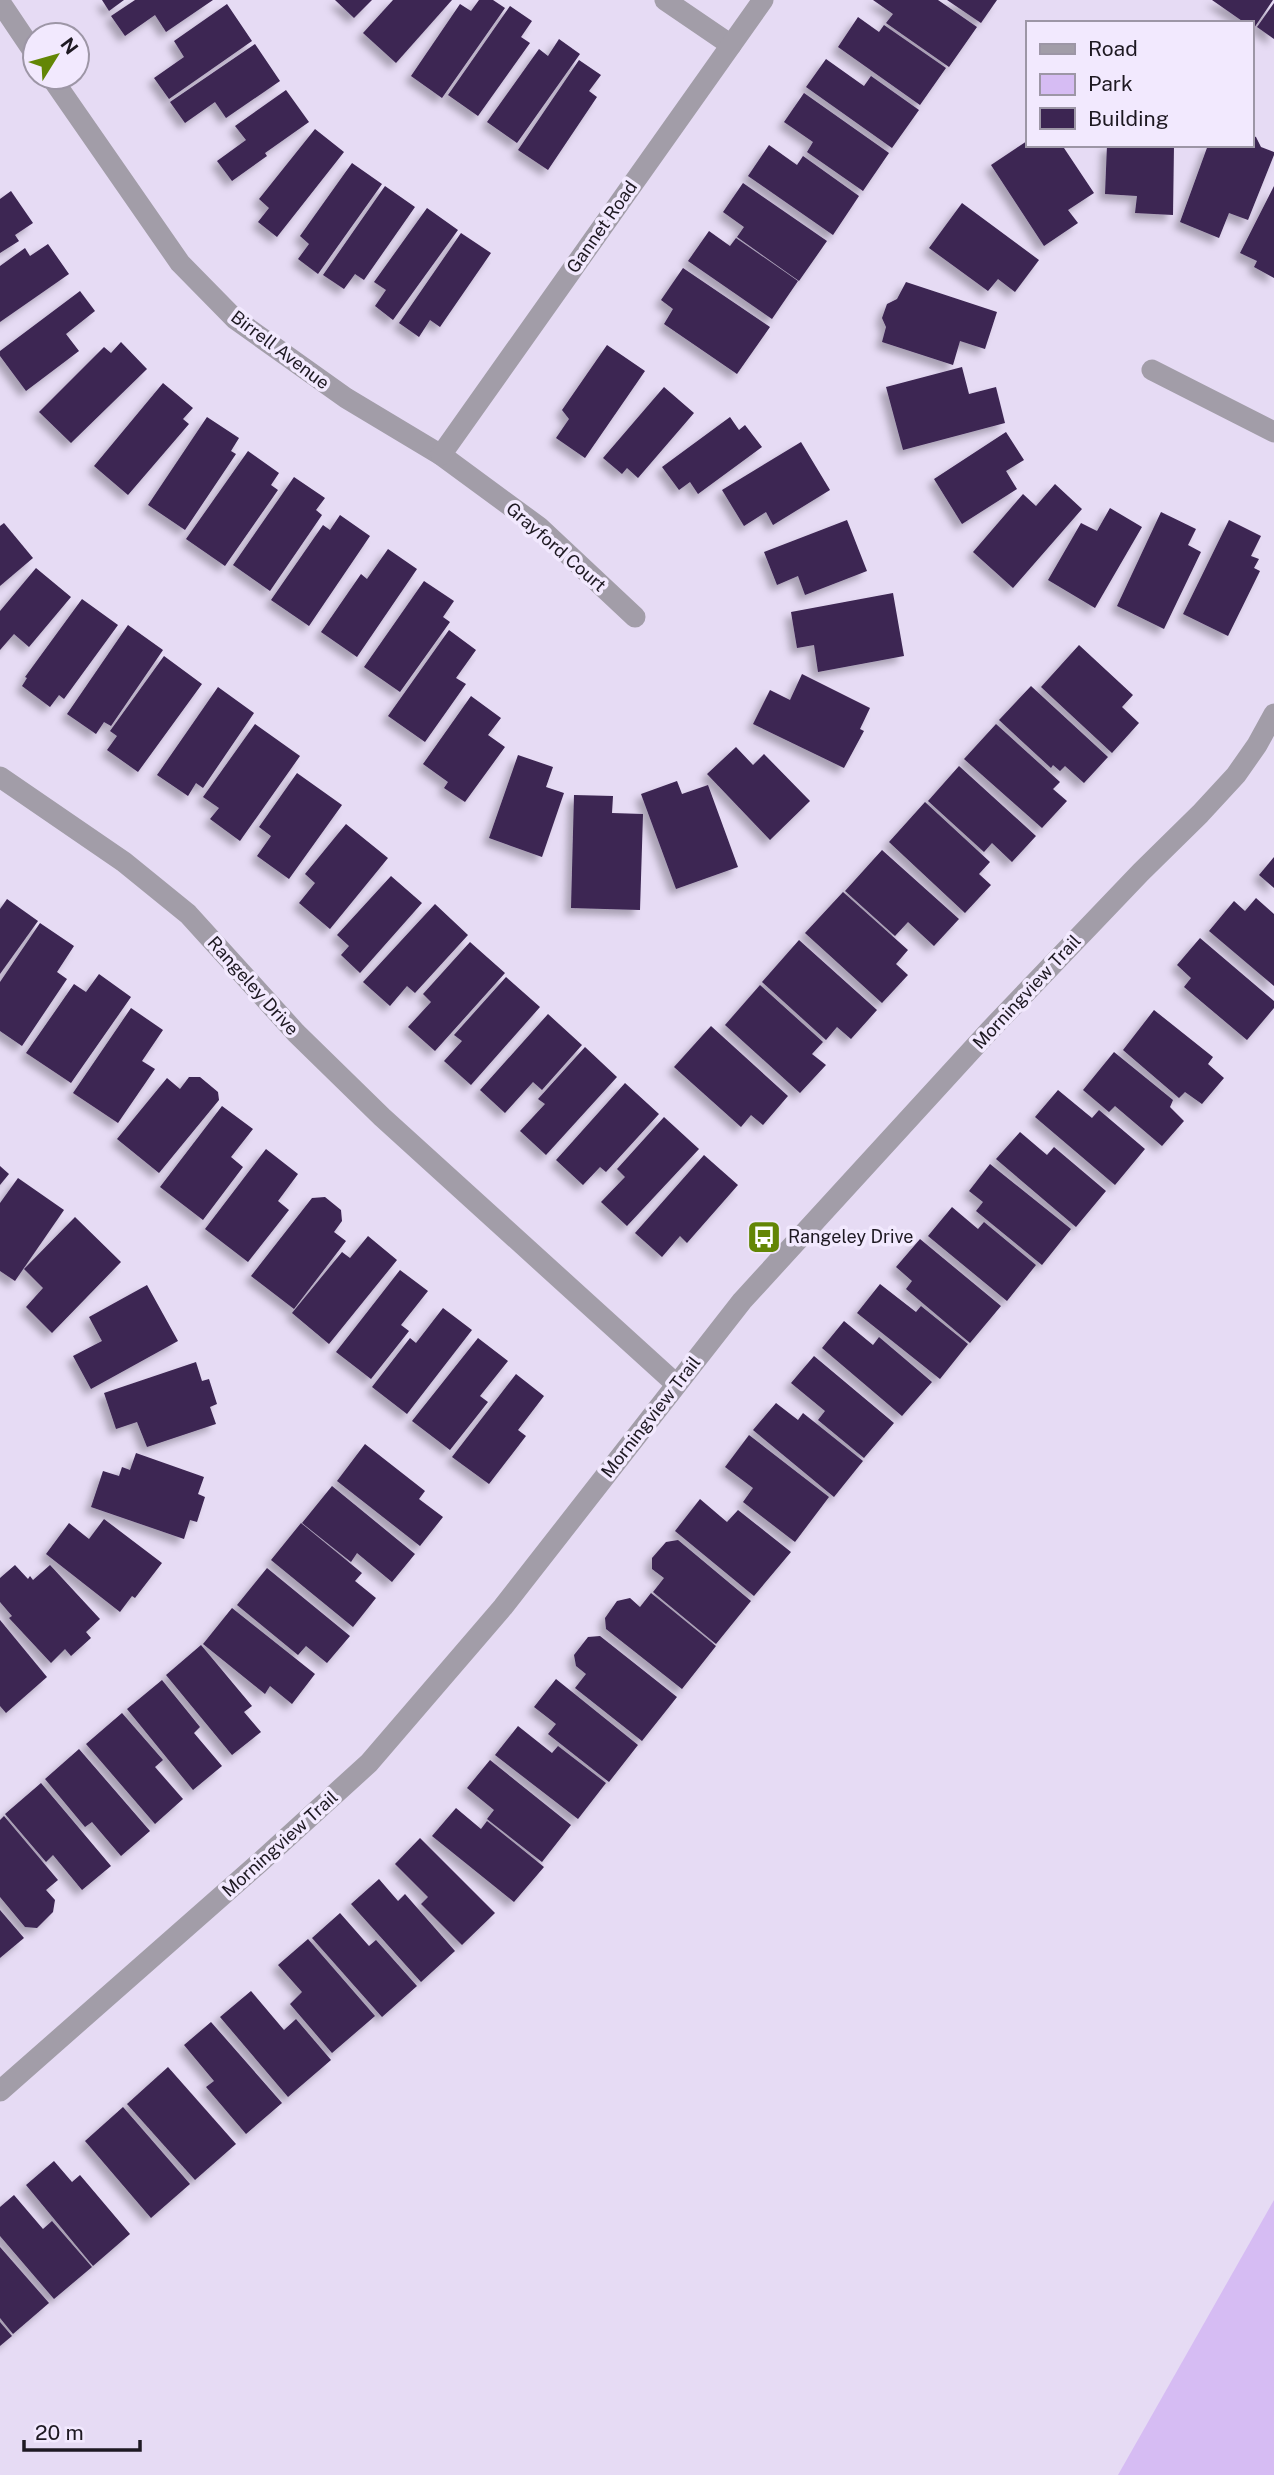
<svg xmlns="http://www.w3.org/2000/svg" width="1274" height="2475" font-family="'Public Sans',sans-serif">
  <defs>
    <filter id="shadow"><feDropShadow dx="-6" dy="6" stdDeviation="3.5" flood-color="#0004"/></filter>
  </defs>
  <rect width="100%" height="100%" fill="#e6dbf4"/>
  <path fill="#d6bcf3" d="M1274 2200V2475H1118Z"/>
  <g fill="#3c2552" filter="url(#shadow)">
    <path d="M102 0H124L109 11Z"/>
    <path d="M135 0H213L166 32 155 15 125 36 111 16Z"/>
    <path d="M335 0H372L354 18Z"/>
    <path d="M393 0H452L396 63 363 33Z"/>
    <path d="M479 0H493L505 8 442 98 411 76 460 4 471 11Z"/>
    <path d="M873 0H938L977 27 949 67 886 23 893 14Z"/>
    <path d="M947 0H997L981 23Z"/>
    <path d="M1212 0H1273L1254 28 1251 23H1245Z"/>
    <path d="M1274 3V39L1257 27Z"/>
    <path d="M227 4 252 41 169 99 154 78 184 57 174 41Z"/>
    <path d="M510 6 532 21 521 37 530 43 478 116 448 95Z"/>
    <path d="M858 17 879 32 884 25 946 68 920 105 838 47Z"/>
    <path d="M559 39 580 54 517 143 487 122 539 49 548 56Z"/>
    <path d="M255 44 280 81 226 118 215 102 185 123 170 102Z"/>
    <path d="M826 59 864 86 871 76 919 110 892 148 806 87Z"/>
    <path d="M579 60 601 75 589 91 597 97 548 170 518 150Z"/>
    <path d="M286 90 309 122 265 153 267 156 232 181 217 161 246 140 235 126Z"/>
    <path d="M804 93 889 153 863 191 807 152 813 142 784 122Z"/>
    <path d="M315 129 344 152 277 237 258 222 269 208 259 199Z"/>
    <path d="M1251 135 1256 137 1261 147 1274 152V155L1248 220 1229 213 1219 238 1180 222 1208 145H1251Z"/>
    <path d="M1027 141V145H1062L1094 193 1068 210 1078 223 1044 246 991 165Z"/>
    <path d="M769 145 797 165 803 156 859 196 833 235 748 176Z"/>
    <path d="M1107 145H1174L1173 215 1135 213 1137 196 1105 194Z"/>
    <path d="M352 163 382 184 318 274 298 259 309 244 300 236Z"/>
    <path d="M743 183 827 241 799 281 737 237 744 227 723 212Z"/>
    <path d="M385 186 415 207 364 280 355 274 344 289 323 275Z"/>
    <path d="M1274 186V278L1254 267 1257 261 1240 253Z"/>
    <path d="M11 191 33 223 15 235 19 241 0 253V199Z"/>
    <path d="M962 203 1039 260 1015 292 998 279 988 291 929 248Z"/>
    <path d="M427 208 458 230 393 320 375 306 386 290 374 282Z"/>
    <path d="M709 231 730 246 736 238 798 281 772 319 688 261Z"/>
    <path d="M461 233 491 253 440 327 430 320 419 337 399 323Z"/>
    <path d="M48 244 69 274 0 322V266L25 248 30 256Z"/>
    <path d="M683 268 770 327 737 374 664 324 673 309 661 300Z"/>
    <path d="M906 282 997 312 985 349 960 341 953 365 882 342 886 327 882 318 887 304 897 299Z"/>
    <path d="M80 291 95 311 66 334 79 351 26 391 0 356V351Z"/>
    <path d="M121 342 147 369 71 443 39 412 104 347 111 353Z"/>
    <path d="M607 345 645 371 585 458 556 438 569 419 562 410Z"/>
    <path d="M962 367 969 394 996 387 1005 423 903 450 886 387Z"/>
    <path d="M163 383 193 408 183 419 189 424 128 495 94 466Z"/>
    <path d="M664 387 694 413 638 478 627 468 622 474 603 458Z"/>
    <path d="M207 417 239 438 231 451 236 454 185 530 148 505Z"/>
    <path d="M730 417 739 430 745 425 762 447 698 494 690 482 679 490 662 467Z"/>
    <path d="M1006 432 1024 460 1006 471 1017 489 962 524 934 479Z"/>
    <path d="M801 442 830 490 773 525 766 512 744 526 722 490Z"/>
    <path d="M248 451 279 473 271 485 278 490 225 566 186 539Z"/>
    <path d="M294 477 325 498 316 510 322 515 270 591 233 565Z"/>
    <path d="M1055 484 1082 509 1013 588 973 552 1023 494 1036 506Z"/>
    <path d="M1110 508 1142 527 1095 608 1048 580 1081 523 1097 531Z"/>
    <path d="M1161 512 1196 529 1188 545 1201 552 1164 629 1117 606Z"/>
    <path d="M340 515 370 536 309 626 271 600 323 525 330 530Z"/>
    <path d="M847 520 867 571 805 595 798 576 777 585 764 552Z"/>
    <path d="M1229 520 1261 536 1251 556 1259 559 1254 568 1260 571 1228 636 1183 614Z"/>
    <path d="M4 523 33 558 0 586V526Z"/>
    <path d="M388 549 417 569 357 657 321 632 361 574 367 579Z"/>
    <path d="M36 568 71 597 29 647 14 634 0 650V611Z"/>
    <path d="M424 581 454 601 443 617 450 622 400 692 364 667Z"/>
    <path d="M893 593 904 656 818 672 814 645 797 648 791 612Z"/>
    <path d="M82 599 118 625 64 699 59 695 50 707 22 686 27 678 25 677Z"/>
    <path d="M128 625 163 650 111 726 104 722 96 734 67 714Z"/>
    <path d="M449 630 476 650 456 678 466 684 425 742 388 716Z"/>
    <path d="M1079 645 1133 695 1122 707 1139 723 1112 753 1041 687Z"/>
    <path d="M164 656 202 684 138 772 107 750 117 736 110 731Z"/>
    <path d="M802 674 870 708 860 729 864 731 844 768 753 724 770 690 790 700Z"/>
    <path d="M1031 686 1108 757 1084 783 1065 766 1060 771 1053 765 1051 768 999 720Z"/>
    <path d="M218 687 254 713 203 788 196 783 188 796 157 775Z"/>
    <path d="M471 696 501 718 488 735 505 747 465 802 444 788 448 782 423 764Z"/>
    <path d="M255 724 300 756 240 841 210 819 219 808 203 797Z"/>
    <path d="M996 724 1060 782 1053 789 1067 801 1042 828 964 759Z"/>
    <path d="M736 747 753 765 764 754 810 801 770 840 707 774Z"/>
    <path d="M518 755 553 767 546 787 564 793 542 857 489 838Z"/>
    <path d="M959 766 1036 836 1012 862 992 843 984 852 928 801Z"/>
    <path d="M297 773 342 805 289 879 257 856 271 836 259 827Z"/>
    <path d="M677 781 682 794 708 785 738 867 676 889 641 794Z"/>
    <path d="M574 795 613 796 612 813 643 814 640 910 571 908Z"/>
    <path d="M925 802 990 862 979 874 991 885 965 913 889 842Z"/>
    <path d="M346 824 388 858 330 929 299 903 315 883 305 874Z"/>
    <path d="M882 850 959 919 934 946 908 922 895 936 845 891Z"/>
    <path d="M1274 857V888L1259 875Z"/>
    <path d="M391 876 422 903 360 973 341 955 349 946 337 935Z"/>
    <path d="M843 892 908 950 896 964 908 975 882 1003 805 933Z"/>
    <path d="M1256 898 1274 914V986L1209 931 1234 901 1245 911Z"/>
    <path d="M7 899 38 921 0 974V909Z"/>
    <path d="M435 904 468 935 415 993 407 986 390 1006 363 982Z"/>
    <path d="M40 923 74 946 57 972 67 979 22 1046 0 1031V982Z"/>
    <path d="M1200 938 1274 1001V1008L1247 1040 1184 987 1191 978 1177 965Z"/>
    <path d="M799 940 877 1010 851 1039 837 1027 826 1040 762 982Z"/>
    <path d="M470 942 505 973 435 1051 408 1027 431 1002 423 994Z"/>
    <path d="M99 974 131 997 71 1083 26 1053 74 984 86 992Z"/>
    <path d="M506 977 540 1007 471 1085 444 1061 462 1041 454 1035Z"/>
    <path d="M760 985 823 1042 812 1054 826 1065 800 1093 725 1025Z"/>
    <path d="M131 1008 163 1030 142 1061 155 1069 118 1123 73 1093Z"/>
    <path d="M1154 1010 1213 1057 1208 1064 1224 1078 1202 1104 1185 1092 1179 1098 1123 1050Z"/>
    <path d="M548 1014 582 1045 542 1090 533 1082 505 1113 480 1090Z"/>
    <path d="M711 1026 788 1096 763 1125 751 1115 741 1127 674 1067Z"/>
    <path d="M585 1047 617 1077 546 1155 520 1131 545 1104 538 1099Z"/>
    <path d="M1114 1052 1173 1100 1170 1107 1184 1121 1162 1146 1115 1106 1109 1112 1083 1090Z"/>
    <path d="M189 1077H200L218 1092 219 1100 159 1173 117 1139 167 1078 180 1089Z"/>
    <path d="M625 1083 659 1114 606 1172 600 1167 583 1185 556 1160Z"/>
    <path d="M1058 1090 1092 1118 1099 1110 1145 1149 1115 1185 1035 1117Z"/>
    <path d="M222 1106 253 1129 231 1157 243 1167 203 1220 160 1187Z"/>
    <path d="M664 1117 699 1149 627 1226 601 1202 625 1177 617 1169Z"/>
    <path d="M1020 1132 1047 1155 1054 1147 1106 1191 1076 1227 996 1159Z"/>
    <path d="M266 1149 298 1174 278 1201 289 1210 248 1262 205 1229Z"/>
    <path d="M704 1155 738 1185 687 1243 680 1236 662 1257 635 1233Z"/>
    <path d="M990 1164 1071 1229 1042 1265 976 1211 983 1202 969 1191Z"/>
    <path d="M0 1166 9 1174 0 1185Z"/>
    <path d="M18 1178 64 1210 15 1281 0 1271V1203Z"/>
    <path d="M325 1197 341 1210 342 1221 334 1232 346 1241 294 1309 251 1276 312 1198Z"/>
    <path d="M952 1207 978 1229 984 1222 1036 1265 1007 1301 928 1236Z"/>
    <path d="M75 1217 121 1262 52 1333 26 1307 43 1288 24 1269Z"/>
    <path d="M368 1236 397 1260 329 1344 292 1313 342 1252 350 1258Z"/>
    <path d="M920 1239 1001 1306 970 1343 906 1289 912 1281 896 1267Z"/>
    <path d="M400 1270 428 1291 401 1325 409 1331 371 1379 336 1352Z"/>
    <path d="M880 1284 916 1312 921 1306 968 1344 940 1379 857 1313Z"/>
    <path d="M147 1285 178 1341 91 1389 73 1356 102 1341 89 1317Z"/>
    <path d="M443 1308 472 1330 407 1414 372 1387 410 1338 416 1343Z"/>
    <path d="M844 1321 873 1345 879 1337 932 1382 902 1416 822 1348Z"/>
    <path d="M478 1338 508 1361 480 1396 488 1402 450 1450 412 1421Z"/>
    <path d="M814 1356 894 1423 864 1458 818 1420 825 1411 791 1383Z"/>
    <path d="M196 1362 202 1381 209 1379 217 1404 210 1407 216 1424 147 1447 137 1422 116 1429 104 1393Z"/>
    <path d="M516 1374 544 1396 518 1430 526 1436 489 1484 452 1457Z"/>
    <path d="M776 1403 798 1420 803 1413 863 1461 834 1497 753 1430Z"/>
    <path d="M749 1435 829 1497 795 1542 743 1502 753 1488 725 1467Z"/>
    <path d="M365 1444 425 1491 419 1499 443 1517 420 1546 337 1481Z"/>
    <path d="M136 1453 204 1477 198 1494 205 1497 197 1522 190 1520 184 1539 91 1507 103 1471 119 1476 122 1467 130 1470Z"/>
    <path d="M332 1486 415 1554 392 1582 357 1553 351 1562 302 1523Z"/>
    <path d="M700 1499 727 1522 738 1510 791 1552 754 1596 675 1531Z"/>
    <path d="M104 1519 162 1563 135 1598 132 1596 120 1612 46 1554 69 1523 89 1539Z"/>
    <path d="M301 1523 362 1573 355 1581 376 1598 353 1627 271 1560Z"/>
    <path d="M678 1540 751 1601 716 1644 653 1592 664 1578 652 1569V1558L666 1542Z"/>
    <path d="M15 1565 28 1579 30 1576 33 1580 50 1565 100 1619 86 1632 91 1638 71 1656 65 1649 51 1663 9 1618 12 1616 0 1602V1578Z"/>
    <path d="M267 1568 350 1636 327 1663 306 1646 298 1655 237 1605Z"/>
    <path d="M651 1593 716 1646 682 1689 606 1629 605 1618 617 1601 630 1598 640 1607Z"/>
    <path d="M232 1608 315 1674 292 1704 270 1686 265 1694 203 1644Z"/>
    <path d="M0 1620 47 1677 6 1713 0 1706Z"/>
    <path d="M600 1636 677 1697 642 1741 575 1688 586 1674 576 1666 574 1655 588 1637Z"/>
    <path d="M201 1645 252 1706 244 1712 261 1732 232 1755 166 1675Z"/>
    <path d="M556 1679 638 1745 609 1782 548 1734 556 1724 534 1707Z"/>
    <path d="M162 1680 200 1727 194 1733 222 1766 193 1790 127 1709Z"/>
    <path d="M122 1713 163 1760 155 1767 183 1799 155 1824 86 1744Z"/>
    <path d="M518 1726 552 1753 558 1746 606 1783 578 1819 495 1755Z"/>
    <path d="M79 1749 150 1831 121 1856 92 1822 85 1827 45 1779Z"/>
    <path d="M490 1760 571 1825 542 1862 487 1819 494 1810 467 1788Z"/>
    <path d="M41 1783 111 1866 82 1890 53 1855 46 1862 5 1814Z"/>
    <path d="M456 1808 481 1829 487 1821 544 1867 514 1902 432 1836Z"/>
    <path d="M4 1816 58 1880 46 1890 55 1900 53 1912 37 1928 25 1927 0 1897V1820Z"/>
    <path d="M420 1838 495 1913 462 1945 421 1904 428 1897 395 1864Z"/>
    <path d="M379 1879 398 1901 405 1894 455 1951 421 1982 351 1904Z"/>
    <path d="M0 1910 24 1938 0 1958Z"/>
    <path d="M340 1913 369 1946 376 1940 417 1986 382 2017 312 1938Z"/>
    <path d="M308 1939 375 2016 332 2053 290 2004 302 1992 278 1965Z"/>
    <path d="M251 1991 284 2030 296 2019 331 2060 288 2097 220 2017Z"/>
    <path d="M211 2022 282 2103 246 2134 206 2087 214 2081 184 2045Z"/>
    <path d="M168 2067 236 2144 195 2180 127 2104Z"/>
    <path d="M123 2107 190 2184 151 2218 85 2141Z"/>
    <path d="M54 2161 72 2182 80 2175 130 2234 93 2266 26 2185Z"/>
    <path d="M14 2195 43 2229 52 2221 92 2267 54 2299 0 2236V2207Z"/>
    <path d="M0 2247 49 2303 13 2334 0 2318Z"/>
    <path d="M0 2322 12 2336 0 2346Z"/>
  </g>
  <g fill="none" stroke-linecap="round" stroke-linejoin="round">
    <g stroke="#a29da8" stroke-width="21">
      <path d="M665 0 731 45"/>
      <path d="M0 2 35 54"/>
      <path d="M51 77 180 263 235 319 346 398 441 455 539 527 635 617"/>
      <path d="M1152 370 1274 432"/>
      <path d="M441 455 763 0"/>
      <path d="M0 777 124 862 188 914 296 1033 382 1117 676 1384"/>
      <path d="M0 2091 258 1864 369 1763 503 1607 742 1301 990 1030 1141 872 1200 814 1236 775 1257 745 1274 714"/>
    </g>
  </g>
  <defs>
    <g id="bus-square" transform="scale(1.75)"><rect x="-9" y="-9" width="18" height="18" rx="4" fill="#638606" stroke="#f2e9fe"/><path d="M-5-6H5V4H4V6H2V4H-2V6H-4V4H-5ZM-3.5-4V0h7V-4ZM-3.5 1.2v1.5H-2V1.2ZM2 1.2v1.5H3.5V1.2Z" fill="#fff"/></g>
  </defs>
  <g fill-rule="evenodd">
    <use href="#bus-square" x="764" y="1237"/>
  </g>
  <g text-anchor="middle" stroke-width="7" stroke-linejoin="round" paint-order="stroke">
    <g font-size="18" fill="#1e1922" stroke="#f2e9fe">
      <text transform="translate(602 227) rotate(-55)" y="6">Gannet Road</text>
      <text transform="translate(280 350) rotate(37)" y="6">Birrell Avenue</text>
      <text transform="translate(556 547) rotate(41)" y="6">Grayford Court</text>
      <text transform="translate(253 986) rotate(48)" y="6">Rangeley Drive</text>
      <text transform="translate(1027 992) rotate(-47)" y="6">Morningview Trail</text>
      <text transform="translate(651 1417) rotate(-52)" y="6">Morningview Trail</text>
      <text transform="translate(280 1844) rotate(-42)" y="6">Morningview Trail</text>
    </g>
    <g font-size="18" fill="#1e1922" stroke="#f2e9fe" text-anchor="start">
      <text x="788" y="1243">Rangeley Drive</text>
    </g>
  </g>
  <rect x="1026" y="21" width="228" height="126" fill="#f2e9fe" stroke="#9d96a6" stroke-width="2"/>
  <rect x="1040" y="44" width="35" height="10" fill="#a29da8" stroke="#9d96a6" stroke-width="2"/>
  <text x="1088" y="56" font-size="21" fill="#1e1922">Road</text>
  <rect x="1040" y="74" width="35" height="21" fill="#d6bcf3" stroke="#9d96a6" stroke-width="2"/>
  <text x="1088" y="91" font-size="21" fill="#1e1922">Park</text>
  <rect x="1040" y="108" width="35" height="21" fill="#3c2552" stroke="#9d96a6" stroke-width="2"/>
  <text x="1088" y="126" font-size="21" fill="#1e1922">Building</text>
  <g transform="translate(56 56) rotate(53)"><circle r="33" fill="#f2e9fe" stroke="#9d96a6" stroke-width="2"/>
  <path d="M0-5L12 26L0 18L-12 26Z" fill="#638606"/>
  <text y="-10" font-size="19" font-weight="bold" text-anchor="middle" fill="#1e1922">N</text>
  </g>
  <path d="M24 2440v10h116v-10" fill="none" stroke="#1e1922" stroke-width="3.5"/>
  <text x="35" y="2440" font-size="21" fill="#1e1922" stroke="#f2e9fe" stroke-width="5" paint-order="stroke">20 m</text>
</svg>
